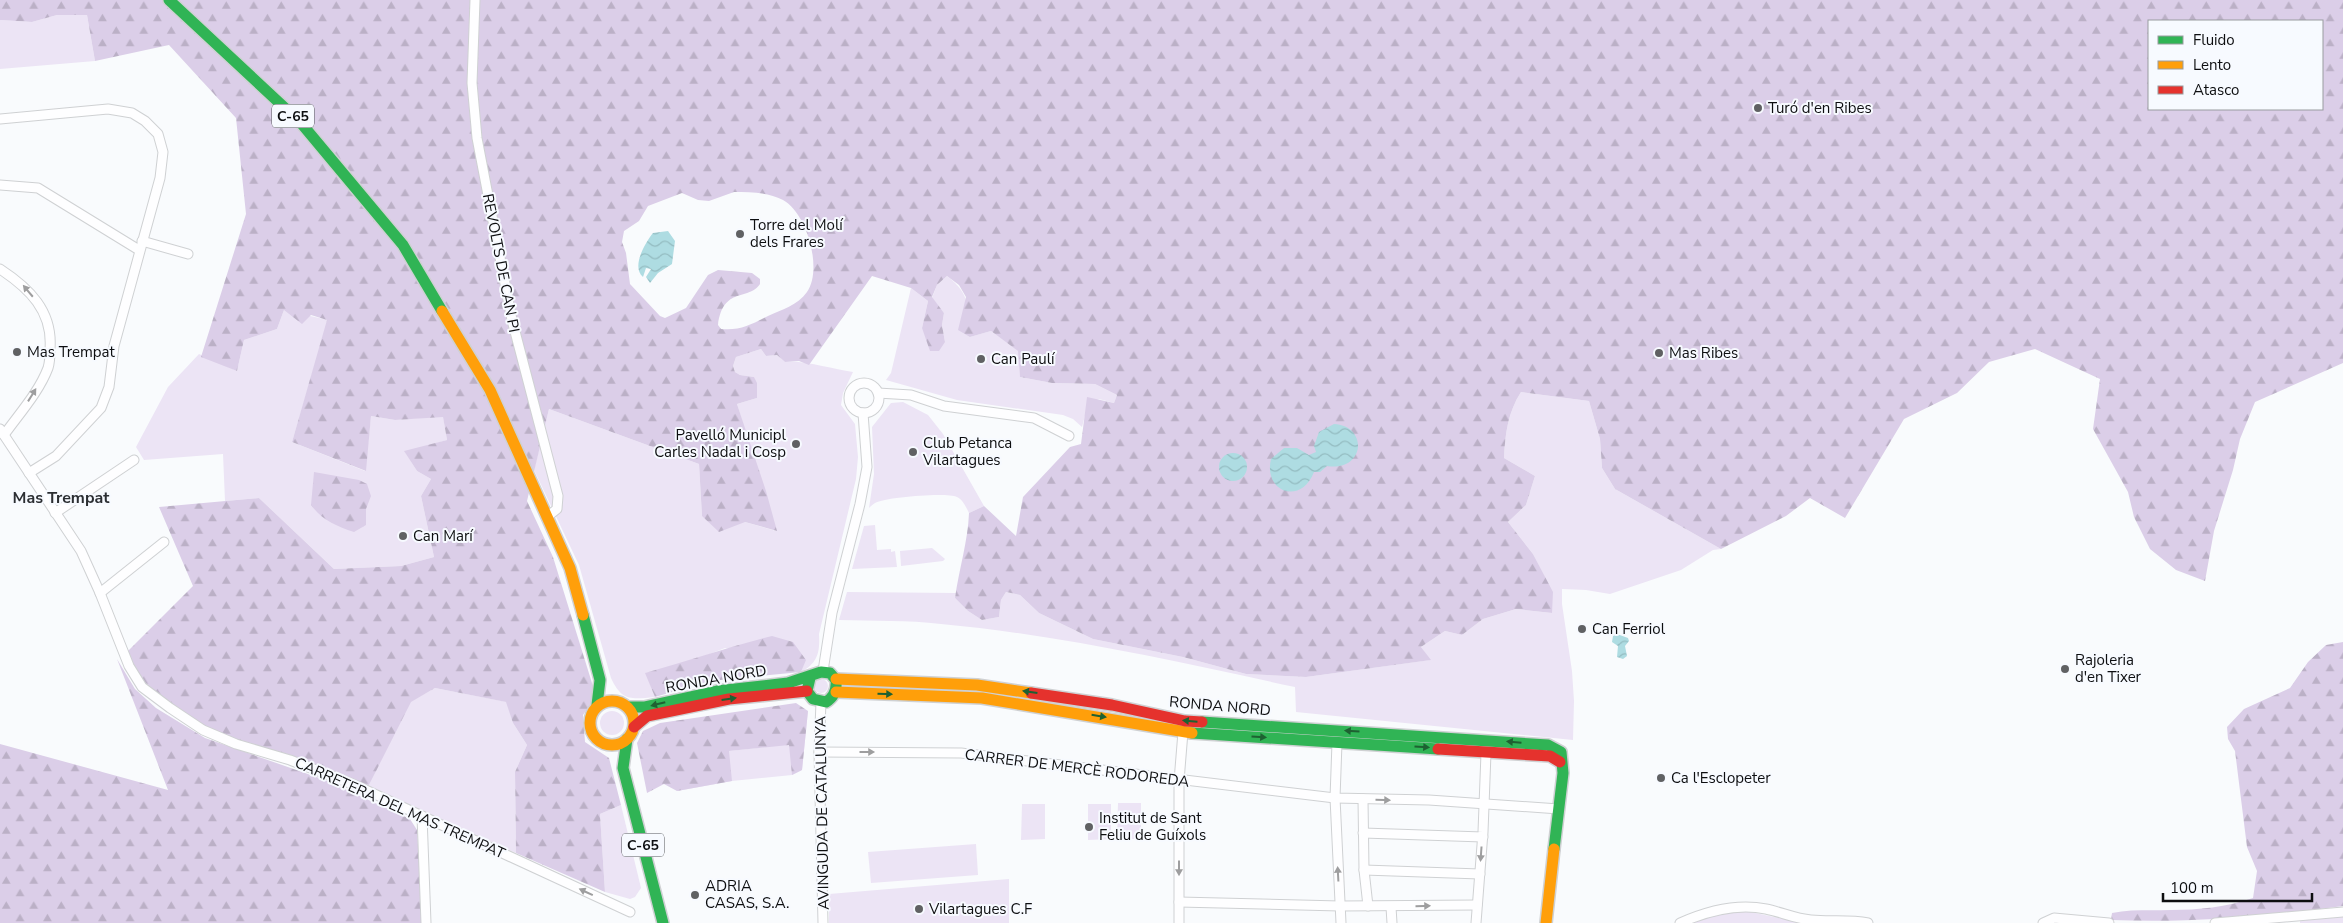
<svg xmlns="http://www.w3.org/2000/svg" width="2343" height="923" font-family="'Nunito Sans',sans-serif">
  <defs>
    <pattern id="forest-firs" width="22" height="20" patternUnits="userSpaceOnUse" patternTransform="scale(1.25)"><rect width="22" height="20" fill="#dbcee8"/><path d="M5 1l3.5 6h-7zM16 11l3.5 6h-7z" fill="#bbb0c6"/></pattern>
    <pattern id="water-waves" width="16" height="10" patternUnits="userSpaceOnUse" patternTransform="scale(1.25)"><rect width="16" height="10" fill="#aedce2"/><path d="M0 5q4-4 8 0t8 0" fill="none" stroke="#94bcc1"/></pattern>
  </defs>
  <rect width="100%" height="100%" fill="#f9fbfd"/>
  <g fill="#ece4f5">
    <path d="M57 15H87L95 61 0 69V20L32 22Z"/>
    <path d="M947 276C972 295 967 308 970 337L991 331 1019 351 1020 377 1052 383 1095 384 1117 395 1114 403 1099 399 1088 404 1082 427 1073 419 1063 415 957 400 886 380 891 373 911 288 928 301 922 328 945 342 942 325 944 313 932 298 937 285Z"/>
    <path d="M284 310 328 320 292 442 365 471 371 416 395 420 443 416 447 440 405 452 417 471 431 479 421 496 434 557 401 566 334 569 259 498 225 501 223 454 144 460 136 447 168 387 199 354 237 371 244 340 277 329Z"/>
    <path d="M761 349 766 356 777 355 785 362C805 360 832 369 853 372L843 393 841 405 855 424 858 457 856 479 819 634C820 652 818 663 801 672L805 660 725 648 692 661 646 673 655 697C632 699 622 702 611 678L579 565 534 470 549 409 699 464 702 516 745 522 776 531 737 404 757 398 754 377 740 375 735 372 733 366 736 357Z"/>
    <path d="M1521 392 1589 401 1600 439 1602 468 1615 489 1721 549 1713 550 1681 570 1610 594 1586 590 1562 589V604L1572 671 1574 701 1573 740 1296 712 1295 687C1178 662 1061 635 941 624 908 620 873 621 839 620L847 592 956 593 955 598 968 611 982 620 999 617 1001 600 1006 592 1020 595 1039 613 1093 639 1183 657 1246 674 1306 677 1430 660 1421 647 1445 631 1462 635 1483 619 1516 609 1552 613V592L1533 554 1508 522 1526 505 1535 476 1504 458C1505 434 1508 412 1521 392Z"/>
    <path d="M903 402 928 415 943 434 984 506 969 513C966 507 963 500 957 497 947 492 886 497 875 503 873 504 871 506 869 508L874 474 872 427 891 403Z"/>
    <path d="M875 525 877 550 891 549V552L895 551 897 567 852 569 864 526Z"/>
    <path d="M932 548 945 559 943 561 901 566 900 551Z"/>
    <circle cx="821" cy="686" r="7"/>
    <path d="M435 688 507 702 513 723 527 745 515 772 516 853 368 787 410 702Z"/>
    <circle cx="612" cy="723" r="12"/>
    <path d="M808 711 802 770 792 775 732 781 677 791 705 763 729 751 766 747Z"/>
    <path d="M1118 803H1141V839H1117Z"/>
    <path d="M1022 804H1045V839L1021 840Z"/>
    <path d="M1088 804H1111V839L1088 840Z"/>
    <path d="M621 805 641 888 635 897 630 899 605 892 600 814Z"/>
    <path d="M976 844 978 875 871 883 868 852Z"/>
    <path d="M1009 879V923H829V894Z"/>
    <path d="M1746 911 1802 923H1691L1717 912Z"/>
    <path d="M2343 915V923H2300V921Z"/>
  </g>
  <g fill="url(#forest-firs)" fill-rule="evenodd">
    <path d="M0 0H2343V363L2255 402 2240 439 2233 470 2214 531 2205 581 2176 570 2150 549 2134 517 2128 492 2093 429 2100 379 2035 349 1989 362 1957 393 1904 419 1845 518 1810 498 1786 516 1721 549 1615 489 1602 468 1600 439 1589 401 1521 392C1508 412 1505 434 1504 458L1535 476 1526 505 1508 522 1533 554 1553 592 1552 613 1516 609 1483 619 1462 635 1445 631 1421 647 1431 660 1306 677 1246 674 1183 657 1093 639 1039 613 1020 595 1006 592 1001 600 999 617 982 620 968 611 955 598C959 569 968 541 969 513L984 506 1016 536 1023 497 1070 447 1081 444 1087 397 1114 403 1117 395 1095 384 1052 383 1020 377 1018 351 991 331 970 337 958 330 966 297 959 285 947 276 937 285 932 297 944 313 942 325 945 342 939 351H930L922 328 928 301 911 288 872 276 809 365 799 361 785 362 777 355 766 356 761 349 736 357 733 366 735 372 740 375 754 377 757 383V398L737 404 766 491 777 531 745 522 719 532 702 516 699 464 549 409 527 501 553 557 596 696 583 715 585 742 609 758 621 805 600 814 605 892 516 853 515 772 527 745 513 723 506 702 435 688 411 702 368 787 199 726 147 689 127 652 193 586 159 507 259 498 334 569 401 566 434 557 421 496 431 479 417 471 404 451 447 440 443 417 395 420 371 416 366 471 292 442 327 320 311 315 302 324 284 310 277 329 244 340 237 371 201 357 246 214 236 118 169 45 95 61 87 15H57L32 22 0 20ZM2149 21H2322V109H2149ZM734 192C750 192 768 192 783 200 807 213 823 269 807 292 798 305 781 310 768 316 752 324 740 331 721 329L718 325C723 286 749 301 760 284V279L752 273 718 270 708 275 686 308 665 318 660 316 630 284 626 253 622 242 624 231 639 221 648 206 682 193 698 200 709 201Z"/>
    <path d="M314 472 359 480 367 484 371 496 366 509V525L354 532C336 526 322 520 311 505Z"/>
    <path d="M772 636 793 642 806 660 801 672 710 681 655 697 645 673C688 661 729 647 772 636Z"/>
    <path d="M2343 642V906C2267 917 2189 923 2111 920L2112 913C2131 909 2151 911 2171 910 2198 910 2227 907 2253 898L2257 871 2247 847 2235 751 2228 739 2227 727 2244 709 2290 688 2308 662 2326 645Z"/>
    <path d="M117 659 135 689 156 708 205 738 325 780 410 819 417 830 423 923H0V744L168 790Z"/>
    <path d="M796 703 808 711 802 770 792 775 789 745 729 751 732 781 677 791 664 784 647 793 637 743 643 731 660 723Z"/>
  </g>
  <g fill="url(#water-waves)">
    <path d="M668 231 675 241 672 264 658 273 650 283 646 277 651 269 646 268 643 277C631 267 645 243 653 233Z"/>
    <path d="M1334 424C1369 426 1365 472 1327 466L1320 472H1314C1301 506 1263 492 1271 459L1284 448H1297L1309 455 1316 452 1314 446 1319 432Z"/>
    <circle cx="1233" cy="467" r="14"/>
    <path d="M1617 634 1628 638 1629 641 1625 646 1627 656 1623 659 1617 657 1618 646 1612 642 1613 636Z"/>
  </g>
  <g fill="none" stroke-linecap="round" stroke-linejoin="round">
    <g stroke="#cfd1d3" stroke-width="11">
      <g id="street">
        <path d="M475 0 472 83 477 138 512 320 558 496 557 509 547 517"/>
        <path d="M0 119 108 109 132 113 145 121 158 134 163 152 160 178 114 346 109 387 101 408 56 456 29 473"/>
        <path d="M0 185 38 188 139 250"/>
        <path d="M142 241 188 254"/>
        <path d="M0 269C29 288 53 311 50 349 50 354 50 362 48 368 39 392 19 414 4 435"/>
        <circle cx="864" cy="398" r="15"/>
        <path d="M878 393 911 395 944 406 1034 418 1069 436"/>
        <path d="M0 429 81 551 100 593 129 666 142 687 170 708 203 730 236 744 290 760 355 785 630 912"/>
        <path d="M55 513 134 460"/>
        <path d="M100 593 164 542"/>
        <path d="M823 671 832 613 860 504 867 467 863 413"/>
        <path d="M821 702 819 752 823 923"/>
        <path d="M1337 743 1335 798 1341 923"/>
        <path d="M819 752 961 753 1335 798 1429 800 1559 809"/>
        <path d="M1363 799 1364 870 1368 906"/>
        <path d="M422 816 426 923"/>
        <path d="M1363 833 1483 837"/>
        <path d="M1364 870 1480 874"/>
        <path d="M1179 902 1340 906 1477 905"/>
        <path d="M1391 907 1392 923"/>
        <path d="M1179 923V781L1183 732"/>
        <path d="M1476 923 1483 832 1486 753"/>
        <path d="M1680 923C1707 911 1737 903 1766 909 1781 912 1796 919 1811 920 1830 922 1849 919 1868 923"/>
        <path d="M2043 923 2054 918 2109 923"/>
        <path d="M2215 923 2343 912"/>
      </g>
    </g>
    <g stroke="#cfd1d3" stroke-width="14">
      <g id="fast">
        <path d="M169 0 301 123 403 245 442 311"/>
        <path d="M583 615 600 680 597 705"/>
        <path d="M628 707H644L717 691 788 683 821 672 830 673 836 680C837 690 834 697 826 702L813 699 807 691 810 678"/>
        <path d="M1202 722 1548 745 1561 752 1563 773 1554 849"/>
        <path d="M1192 733 1438 749"/>
        <path d="M627 739 623 768 663 923"/>
      </g>
    </g>
    <g stroke="#cfd1d3" stroke-width="14">
      <g id="slow">
        <path d="M442 311 490 390 570 568 583 615"/>
        <path d="M836 679 977 685 1031 693"/>
        <path d="M836 692 982 698 1192 733"/>
        <circle cx="612" cy="723" r="22"/>
        <path d="M1546 923 1554 849"/>
      </g>
    </g>
    <g stroke="#cfd1d3" stroke-width="14">
      <g id="jam">
        <path d="M1031 693 1112 705 1185 721 1202 722"/>
        <path d="M634 727 647 716 729 699 807 691"/>
        <path d="M1438 749 1550 756 1560 762"/>
      </g>
    </g>
    <use href="#street" stroke="#fefeff" stroke-width="9"/>
    <use href="#fast" stroke="#30b455" stroke-width="11"/>
    <use href="#slow" stroke="#ff9f0a" stroke-width="11"/>
    <use href="#jam" stroke="#e5322d" stroke-width="11"/>
  </g>
  <defs><path id="oneway-solid" d="M-6-.8H1V-3.2L6.5 0L1 3.2V.8H-6Z" transform="scale(1.25)"/></defs>
  <g fill="#9e9e9f">
    <use href="#oneway-solid" transform="translate(28 291) rotate(-130)"/>
    <use href="#oneway-solid" transform="translate(32 395) rotate(-58)"/>
    <use href="#oneway-solid" transform="translate(867 752)"/>
    <use href="#oneway-solid" transform="translate(1383 800) rotate(2)"/>
    <use href="#oneway-solid" transform="translate(1481 854) rotate(94)"/>
    <use href="#oneway-solid" transform="translate(1179 868) rotate(90)"/>
    <use href="#oneway-solid" transform="translate(1338 874) rotate(-93)"/>
    <use href="#oneway-solid" transform="translate(586 892) rotate(-155)"/>
    <use href="#oneway-solid" transform="translate(1423 906) rotate(-1)"/>
  </g>
  <g fill="#1e6132">
    <use href="#oneway-solid" transform="translate(1030 692) rotate(-172)"/>
    <use href="#oneway-solid" transform="translate(885 694) rotate(2)"/>
    <use href="#oneway-solid" transform="translate(729 699) rotate(-8)"/>
    <use href="#oneway-solid" transform="translate(658 704) rotate(166)"/>
    <use href="#oneway-solid" transform="translate(1099 716) rotate(9)"/>
    <use href="#oneway-solid" transform="translate(1190 721) rotate(-175)"/>
    <use href="#oneway-solid" transform="translate(1352 731) rotate(-176)"/>
    <use href="#oneway-solid" transform="translate(1259 737) rotate(4)"/>
    <use href="#oneway-solid" transform="translate(1514 742) rotate(-175)"/>
    <use href="#oneway-solid" transform="translate(1422 747) rotate(4)"/>
  </g>
  <g fill="#606163" stroke="#f7faff" stroke-width="2">
    <circle cx="1758" cy="108" r="5"/>
    <circle cx="740" cy="234" r="5"/>
    <circle cx="17" cy="352" r="5"/>
    <circle cx="1659" cy="353" r="5"/>
    <circle cx="981" cy="359" r="5"/>
    <circle cx="796" cy="444" r="5"/>
    <circle cx="913" cy="452" r="5"/>
    <circle cx="403" cy="536" r="5"/>
    <circle cx="1582" cy="629" r="5"/>
    <circle cx="2065" cy="669" r="5"/>
    <circle cx="1661" cy="778" r="5"/>
    <circle cx="1089" cy="827" r="5"/>
    <circle cx="695" cy="895" r="5"/>
    <circle cx="919" cy="909" r="5"/>
  </g>
  <g text-anchor="middle" stroke-width="4" stroke-linejoin="round" paint-order="stroke">
    <g fill="#f7faff" stroke="#535558" stroke-width="1">
      <rect x="272" y="104.5" width="42" height="23" rx="4"/>
      <rect x="622" y="833.5" width="42" height="23" rx="4"/>
    </g>
    <g font-size="14" font-weight="bold" fill="#0d0e10">
      <text x="293" y="121">C-65</text>
      <text x="643" y="850">C-65</text>
    </g>
    <g font-size="15" fill="#0d0e10" stroke="#f7faff" text-anchor="start">
      <text x="1768" y="113">Turó d'en Ribes</text>
      <text x="750" y="230">Torre del Molí<tspan x="750" dy="17">dels Frares</tspan></text>
      <text x="27" y="357">Mas Trempat</text>
      <text x="1669" y="358">Mas Ribes</text>
      <text x="991" y="364">Can Paulí</text>
      <text x="786" y="440" text-anchor="end">Pavelló Municipl<tspan x="786" dy="17">Carles Nadal i Cosp</tspan></text>
      <text x="923" y="448">Club Petanca<tspan x="923" dy="17">Vilartagues</tspan></text>
      <text x="413" y="541">Can Marí</text>
      <text x="1592" y="634">Can Ferriol</text>
      <text x="2075" y="665">Rajoleria<tspan x="2075" dy="17">d'en Tixer</tspan></text>
      <text x="1671" y="783">Ca l'Esclopeter</text>
      <text x="1099" y="823">Institut de Sant<tspan x="1099" dy="17">Feliu de Guíxols</tspan></text>
      <text x="705" y="891">ADRIA<tspan x="705" dy="17">CASAS, S.A.</tspan></text>
      <text x="929" y="914">Vilartagues C.F</text>
    </g>
    <g font-size="15" fill="#0d0e10" stroke="#f7faff">
      <text transform="translate(501 263) rotate(79)" y="5">REVOLTS DE CAN PI</text>
      <text transform="translate(716 679) rotate(-10)" y="5">RONDA NORD</text>
      <text transform="translate(1220 706) rotate(5)" y="5">RONDA NORD</text>
      <text transform="translate(1077 768) rotate(7)" y="5">CARRER DE MERCÈ RODOREDA</text>
      <text transform="translate(400 808) rotate(24)" y="5">CARRETERA DEL MAS TREMPAT</text>
      <text transform="translate(822 813) rotate(-91)" y="5">AVINGUDA DE CATALUNYA</text>
    </g>
    <g font-size="16" font-weight="bold" fill="#2b2e32" stroke="#f7faff">
      <text x="61" y="503">Mas Trempat</text>
    </g>
  </g>
  <rect x="2148" y="20" width="175" height="90" fill="#f7faff" stroke="#999c9f"/>
  <rect x="2158" y="36" width="25" height="8" fill="#30b455" stroke="#999c9f"/>
  <text x="2193" y="45" font-size="15" fill="#0d0e10">Fluido</text>
  <rect x="2158" y="61" width="25" height="8" fill="#ff9f0a" stroke="#999c9f"/>
  <text x="2193" y="70" font-size="15" fill="#0d0e10">Lento</text>
  <rect x="2158" y="86" width="25" height="8" fill="#e5322d" stroke="#999c9f"/>
  <text x="2193" y="95" font-size="15" fill="#0d0e10">Atasco</text>
  <path d="M2163 893v8h149v-8" fill="none" stroke="#0d0e10" stroke-width="2.5"/>
  <text x="2170" y="893" font-size="15" fill="#0d0e10" stroke="#f7faff" stroke-width="4" paint-order="stroke">100 m</text>
</svg>
